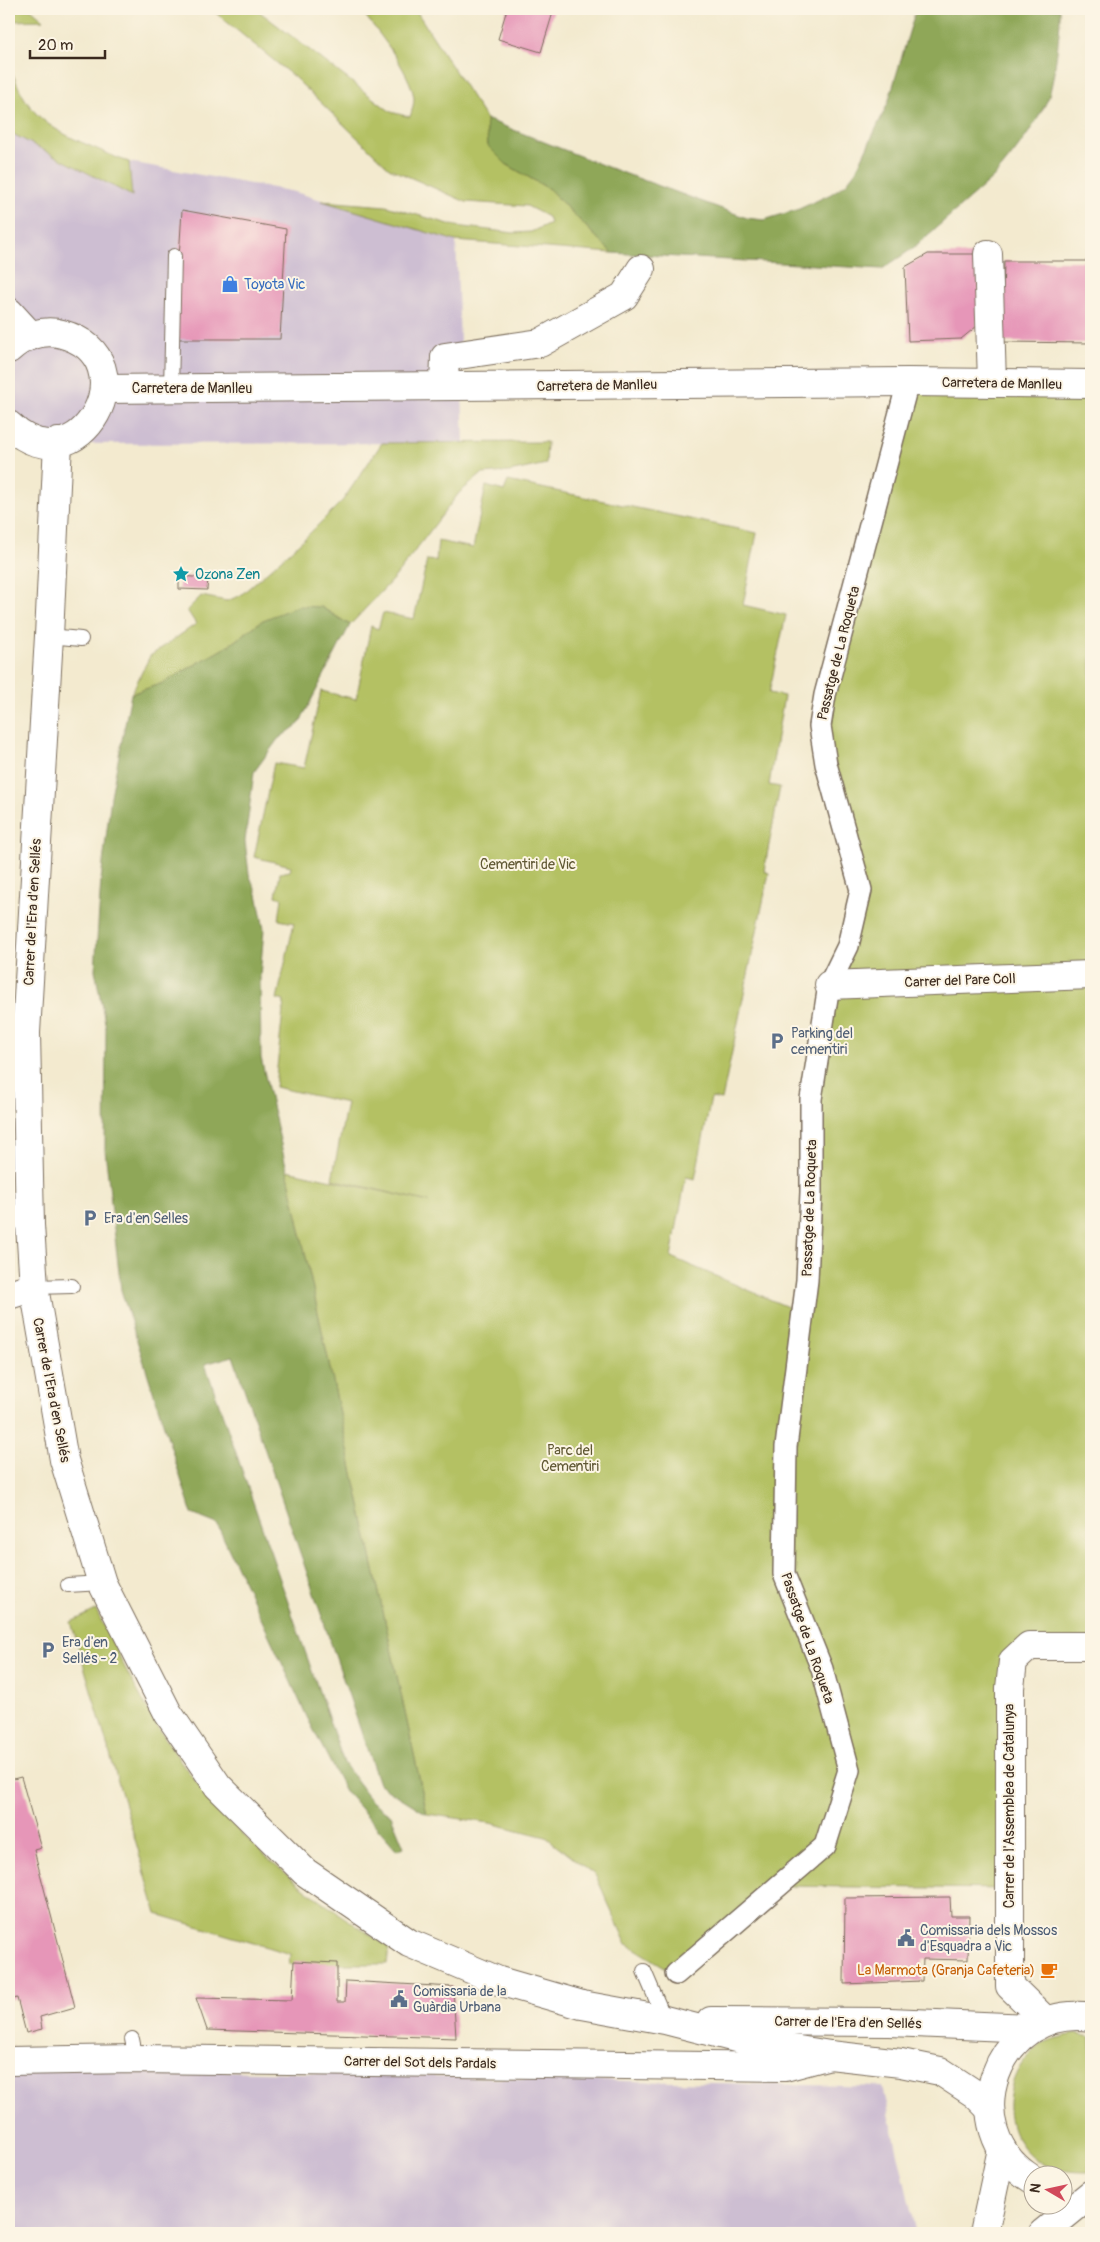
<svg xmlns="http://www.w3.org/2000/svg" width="1100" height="2242" font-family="Pangolin,sans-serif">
  <rect width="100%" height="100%" fill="#fcf5e5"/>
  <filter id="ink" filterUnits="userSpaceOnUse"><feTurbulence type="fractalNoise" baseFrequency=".02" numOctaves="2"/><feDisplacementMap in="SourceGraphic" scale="10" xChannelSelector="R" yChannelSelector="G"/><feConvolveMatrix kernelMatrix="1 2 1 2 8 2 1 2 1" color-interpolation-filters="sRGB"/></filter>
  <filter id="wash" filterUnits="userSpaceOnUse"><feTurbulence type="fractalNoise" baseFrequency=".0096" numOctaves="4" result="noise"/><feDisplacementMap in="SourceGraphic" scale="20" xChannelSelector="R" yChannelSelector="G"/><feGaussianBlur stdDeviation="1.12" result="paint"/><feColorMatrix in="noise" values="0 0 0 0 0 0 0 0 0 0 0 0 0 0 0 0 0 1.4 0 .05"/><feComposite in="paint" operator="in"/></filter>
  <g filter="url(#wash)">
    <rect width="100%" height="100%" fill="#f3eacf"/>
    <g fill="#cdbed2">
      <path d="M9 132 131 196 129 162 295 192 456 241 464 443 9 444Z"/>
      <path d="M9 2066 883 2087 916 2233H9Z"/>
    </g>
    <g fill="#b4c163" stroke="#787640">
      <path d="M9 9H31L44 20 11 21 9 25Z"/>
      <path d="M211 9H256L391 112 410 117C412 111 414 104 414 98 411 72 376 29 360 9H415L486 119 488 146 506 164 549 189 612 253 456 241 322 201 386 206 456 226 514 233 531 232 550 223 548 217 527 206 466 202 389 168 294 77Z"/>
      <path d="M9 64C26 112 43 126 90 146 103 151 115 158 129 162L132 196 9 132Z"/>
      <path d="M908 382 1091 384V1646L1013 1662 1009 1889 779 1886 676 1974 626 1943 596 1876 546 1837 490 1823 427 1814 287 1170 429 1202 332 1179 347 1103 275 1087 284 1001 277 999 294 923 279 920 282 898 276 896 280 873 290 871 291 866 254 857 274 763 304 768 321 691 356 699 371 626 378 629 383 613 414 619 427 560 436 561 438 541 473 548 486 486 504 491 508 481 757 533 743 605 786 615 769 693 784 696 769 785 780 787 764 871 769 873 722 1100 711 1098 695 1179 686 1177 671 1257 804 1314 811 1099 861 891 820 726Z"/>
      <path d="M547 442 546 464 509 472 482 474 459 493 395 577 350 625 321 607 263 620 228 646 163 683 131 694 150 656 196 624 187 610 201 596 227 601 241 595 304 539 343 500 382 443Z"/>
      <path d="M96 1610C121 1660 145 1710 177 1756 234 1838 305 1894 389 1947L387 1964H289L290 1954 157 1914 71 1622Z"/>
      <path d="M1075 2034 1091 2037V2170L1088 2172C1072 2172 1058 2171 1043 2164 1000 2141 999 2082 1033 2051 1044 2040 1060 2037 1075 2034Z"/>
    </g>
    <g fill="#8fa759" stroke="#65683c">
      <path d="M916 9H1060C1061 27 1054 85 1047 101 1034 128 1014 154 994 177L912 249 882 269 612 253 549 189 506 164 488 146 486 119 610 168 747 218 764 220 799 209 831 194 846 184 856 171 888 103Z"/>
      <path d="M298 606 321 607 350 625 299 724 278 739 254 772 245 841 249 874 257 894 264 929 260 976 261 1058 287 1170 427 1814 379 1784 233 1356 205 1364 344 1763 371 1801 391 1815 404 1847 397 1850 345 1791 308 1719 217 1524 192 1514 121 1290 105 1150 106 1028 95 970 101 880 111 796 131 694 163 683 228 646 263 620Z"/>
    </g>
    <g id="blocks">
      <g fill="#e696b8">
        <path d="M507 9H554L541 52 498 39Z"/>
        <path d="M182 210 286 229 280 339H174Z"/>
        <path d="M928 254H981L977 326 961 339 908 341 905 267Z"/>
        <path d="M1004 261H1091V343L1002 342Z"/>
        <path d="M179 576 208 578 207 590 179 589Z"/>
        <path d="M21 1777 41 1848 34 1850 75 2007 40 2017 42 2029 26 2033 17 1998 9 2000V1780Z"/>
        <path d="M950 1897 951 1916H969L968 1960 923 1959 922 1981 844 1984 845 1898Z"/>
        <path d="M294 1961 337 1963V2002H345L346 1981 453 1987 456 2038 207 2030 196 1998 292 2000Z"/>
      </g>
    </g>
  </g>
  <g filter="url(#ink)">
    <use href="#blocks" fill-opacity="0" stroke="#7b6d5c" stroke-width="1"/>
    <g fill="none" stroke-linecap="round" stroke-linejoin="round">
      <g stroke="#7b6d5c" stroke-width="16">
        <g id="service">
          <path d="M171 389 174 256"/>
          <path d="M49 636 81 639"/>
          <path d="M34 1287 72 1286"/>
          <path d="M68 1585 102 1583"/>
          <path d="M644 1971 665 2020"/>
          <path d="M132 2039 136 2059"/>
        </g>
      </g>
      <g stroke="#7b6d5c" stroke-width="24">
        <path id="pedestrian" d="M676 1974 825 1846 849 1770 822 1669 784 1574 786 1447 807 1280 811 1192V1099L829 985 848 946 861 890 826 764 820 726 825 695 908 382"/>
      </g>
      <g stroke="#7b6d5c" stroke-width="30">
        <g id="minor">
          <path d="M988 254 992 383"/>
          <path d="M9 312 31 336"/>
          <path d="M444 386 445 357 540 343 624 296 641 269"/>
          <path d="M104 389 908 382 1091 384"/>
          <path d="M829 985 1091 975"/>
          <path d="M9 1295 34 1287"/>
          <path d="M1046 2021 1010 1986V1688L1013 1661 1029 1646H1091"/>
          <path d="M9 2061 136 2059 785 2067 830 2055"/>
        </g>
      </g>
      <g stroke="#7b6d5c" stroke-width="30">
        <g id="tertiary">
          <path d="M9 349C23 336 43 329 62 334 152 358 79 493 9 425"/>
          <path d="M58 442 49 636 26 1033 30 1225 34 1287 64 1460 102 1583 168 1713 218 1786 305 1872 409 1943 499 1981 582 2005 665 2020 755 2043 830 2055 901 2063 940 2071 975 2094 990 2109"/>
          <path d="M711 2021 890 2022 1031 2028"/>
          <path d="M1032 2179C951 2129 997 2003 1091 2017"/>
          <path d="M984 2233 1002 2149"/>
          <path d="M1043 2233 1091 2194"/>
        </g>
      </g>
      <use href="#service" stroke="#fff" stroke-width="14"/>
      <use href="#pedestrian" stroke="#fff" stroke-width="21"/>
      <use href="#minor" stroke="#fff" stroke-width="28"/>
      <use href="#tertiary" stroke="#fff" stroke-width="28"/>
    </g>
  </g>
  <defs>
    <g id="shop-bare" transform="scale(1.35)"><path d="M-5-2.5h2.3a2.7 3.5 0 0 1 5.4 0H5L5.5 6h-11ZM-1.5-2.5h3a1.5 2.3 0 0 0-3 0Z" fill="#3f7fe0" stroke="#fcf5e5" stroke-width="2.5" paint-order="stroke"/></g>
    <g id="sight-bare" transform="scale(1.35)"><path d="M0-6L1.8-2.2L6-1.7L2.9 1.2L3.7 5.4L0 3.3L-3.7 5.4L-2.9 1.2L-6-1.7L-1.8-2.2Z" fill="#0f9aa8" stroke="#fcf5e5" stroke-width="2.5" paint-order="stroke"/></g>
    <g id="parking-bare" transform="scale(1.35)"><path d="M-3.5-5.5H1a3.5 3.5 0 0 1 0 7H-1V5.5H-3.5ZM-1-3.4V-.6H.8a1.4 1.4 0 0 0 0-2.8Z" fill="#5c6f8a" stroke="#fcf5e5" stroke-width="2.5" paint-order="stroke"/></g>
    <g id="civic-bare" transform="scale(1.35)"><path d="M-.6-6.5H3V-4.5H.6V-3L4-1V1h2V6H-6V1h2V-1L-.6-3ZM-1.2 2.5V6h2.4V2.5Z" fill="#5c6f8a" stroke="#fcf5e5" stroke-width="2.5" paint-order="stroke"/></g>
    <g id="cafe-bare" transform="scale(1.35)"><path d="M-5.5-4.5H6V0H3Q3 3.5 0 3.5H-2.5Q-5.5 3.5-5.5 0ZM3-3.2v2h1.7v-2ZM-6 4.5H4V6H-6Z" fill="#e8710a" stroke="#fcf5e5" stroke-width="2.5" paint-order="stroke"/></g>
  </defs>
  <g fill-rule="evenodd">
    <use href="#shop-bare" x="230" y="284"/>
    <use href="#sight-bare" x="181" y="574"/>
    <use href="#parking-bare" x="777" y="1041"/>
    <use href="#parking-bare" x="90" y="1218"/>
    <use href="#parking-bare" x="48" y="1650"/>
    <use href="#civic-bare" x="906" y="1938"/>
    <use href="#cafe-bare" x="1049" y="1970"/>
    <use href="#civic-bare" x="399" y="1999"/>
  </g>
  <g text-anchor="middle" stroke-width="4" stroke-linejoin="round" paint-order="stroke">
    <g font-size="14" fill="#366cbe" stroke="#fcf5e5" text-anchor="start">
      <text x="244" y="289">Toyota Vic</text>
    </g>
    <g font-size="14" fill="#3b2a1e" stroke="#fcf5e5">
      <text transform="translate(1002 383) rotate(1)" y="5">Carretera de Manlleu</text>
      <text transform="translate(597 385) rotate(-1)" y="5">Carretera de Manlleu</text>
      <text x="192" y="393">Carretera de Manlleu</text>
      <text transform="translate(838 653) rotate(-76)" y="5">Passatge de La Roqueta</text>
      <text transform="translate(32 912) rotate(-87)" y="5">Carrer de l'Era d'en Sellés</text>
      <text transform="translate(960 980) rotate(-2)" y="5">Carrer del Pare Coll</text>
      <text transform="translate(809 1208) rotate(-88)" y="5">Passatge de La Roqueta</text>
      <text transform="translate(52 1390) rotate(79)" y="5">Carrer de l'Era d'en Sellés</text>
      <text transform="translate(808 1638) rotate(71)" y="5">Passatge de La Roqueta</text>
      <text transform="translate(1009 1806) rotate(-90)" y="5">Carrer de l'Assemblea de Catalunya</text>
      <text transform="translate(848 2022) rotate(1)" y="5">Carrer de l'Era d'en Sellés</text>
      <text transform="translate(420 2062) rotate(1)" y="5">Carrer del Sot dels Pardals</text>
    </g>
    <g font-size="14" fill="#0d838f" stroke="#fcf5e5" text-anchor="start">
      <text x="195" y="579">Ozona Zen</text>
    </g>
    <g font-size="14" fill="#5f5733" stroke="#fcf5e5">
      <text x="528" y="869">Cementiri de Vic</text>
      <text x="570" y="1455">Parc del<tspan x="570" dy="16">Cementiri</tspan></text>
    </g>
    <g font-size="14" fill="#4e5e75" stroke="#fcf5e5" text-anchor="start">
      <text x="791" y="1038">Parking del<tspan x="791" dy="16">cementiri</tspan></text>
      <text x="104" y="1223">Era d'en Selles</text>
      <text x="62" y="1647">Era d'en<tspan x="62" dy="16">Sellés - 2</tspan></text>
      <text x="920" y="1935">Comissaria dels Mossos<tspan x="920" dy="16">d'Esquadra a Vic</tspan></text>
      <text x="413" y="1996">Comissaria de la<tspan x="413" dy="16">Guàrdia Urbana</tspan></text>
    </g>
    <g font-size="14" fill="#c56008" stroke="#fcf5e5" text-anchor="end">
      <text x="1035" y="1975">La Marmota (Granja Cafeteria)</text>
    </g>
  </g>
  <rect width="1100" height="2242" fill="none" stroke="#fcf5e5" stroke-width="30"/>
  <g transform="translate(1048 2190) rotate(279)"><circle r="24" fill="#fcf5e5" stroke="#afa495"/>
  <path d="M0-4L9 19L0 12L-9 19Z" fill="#d1495b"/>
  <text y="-8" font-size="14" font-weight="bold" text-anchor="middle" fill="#3b2a1e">N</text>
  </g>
  <path d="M30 50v8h75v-8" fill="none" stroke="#3b2a1e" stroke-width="2.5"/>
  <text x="38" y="50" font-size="15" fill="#3b2a1e" stroke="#fcf5e5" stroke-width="4" paint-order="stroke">20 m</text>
</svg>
